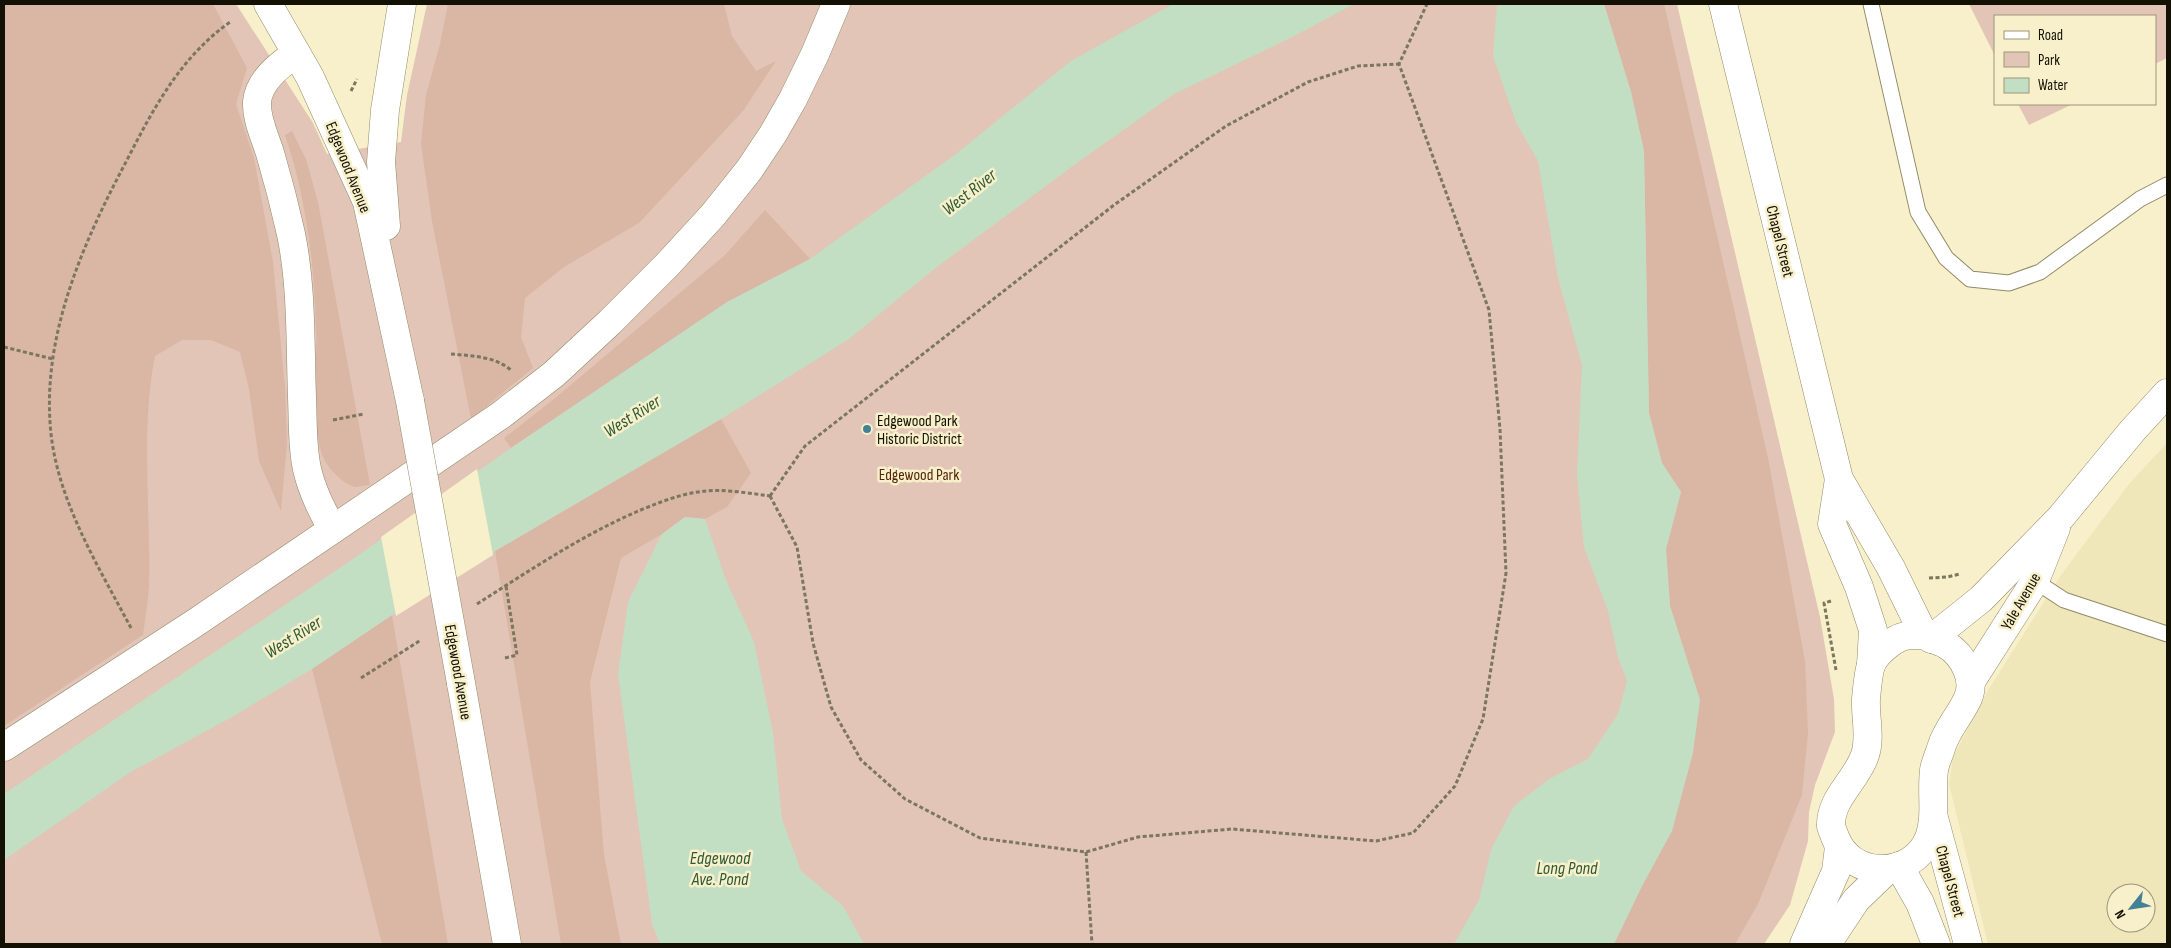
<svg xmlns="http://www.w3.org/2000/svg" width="2171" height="948" font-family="'Sofia Sans Condensed',sans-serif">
  <rect width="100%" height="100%" fill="#f7f0ca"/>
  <path fill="#efe6b9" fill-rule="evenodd" d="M2167 443V944H1988L1949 784 1953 757 1987 692 2061 575 2129 484ZM2116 893H2146V923H2116Z"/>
  <g fill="#e2c5b7">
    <path d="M4 4H236L313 123 327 154 401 142 407 95 427 4H1677L1820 617 1834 699 1835 732 1815 785 1809 812 1808 841 1790 905 1764 944H4Z"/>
    <path d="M1969 4H2167V58L2155 64V16H1995V56Z"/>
    <path d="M2018 104H2073L2029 125Z"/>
  </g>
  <g fill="#dab6a4">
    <path d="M4 4H213L247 68 236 104 254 158 273 262 285 387 287 443 281 511 259 461 249 389 240 352 211 340H182L155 356C140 434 151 508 149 586 148 602 145 619 143 635L4 726Z"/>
    <path d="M448 4H724L732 36 756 71 776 61 743 111 639 223 564 267 525 298 521 337 533 368 471 419 432 221 421 144 426 95 440 44Z"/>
    <path d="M1604 4H1664L1768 458 1805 661 1808 733 1802 795 1758 904 1735 944H1614L1641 888 1700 700 1670 606 1666 549 1681 492 1662 463 1649 413 1644 151 1631 92Z"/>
    <path d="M292 131 306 159 318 202 370 485C365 485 359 487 355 487 343 484 329 469 324 459 309 427 318 362 316 326 314 261 306 197 285 135Z"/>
    <path d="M765 210 810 259 727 303 511 448 504 438 554 399 725 255Z"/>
    <path d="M721 419 751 473 727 507 705 519 685 517 662 534 621 558 590 682 604 855 621 944H561L495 551Z"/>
    <path d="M392 615 448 944H382L312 669Z"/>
  </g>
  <g fill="#c2dfc4">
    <path d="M1173 4H1354L1292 37 1174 94 1074 165 933 270 849 339 721 419 495 551 392 615 312 669 232 717 129 773 4 860V794L350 561 511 448 727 302 810 259 956 154 1071 61Z"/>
    <path d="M1497 4H1604L1631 92 1644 151 1649 413 1662 463 1681 492 1666 549 1670 606 1700 700 1693 753 1672 831 1641 888 1614 944H1454L1479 900 1491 850 1514 806 1549 779 1588 759 1618 714 1627 681 1618 657 1608 611 1584 547 1577 475 1582 365 1558 278 1538 161 1516 122 1493 56Z"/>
    <path d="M685 517 705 519 726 580 754 642 773 733 782 819 801 871 843 906 864 944H660L652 924 618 674 628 602 662 534Z"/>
  </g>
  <path fill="#f7f0ca" d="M477 469 493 555 396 616 381 537Z"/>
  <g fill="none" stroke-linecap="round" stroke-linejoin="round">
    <g stroke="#918a68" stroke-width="17">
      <g id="lane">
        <path d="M1871 4 1918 212 1946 258 1970 279 2009 283 2040 272 2140 199 2167 185"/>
        <path d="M2035 581 2064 600 2167 634"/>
      </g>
    </g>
    <g stroke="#918a68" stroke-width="29">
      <g id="street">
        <path d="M296 53C280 65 259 80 257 102 256 119 265 137 270 153 278 180 285 207 291 234 302 287 300 344 302 397 303 421 302 447 307 469 312 491 322 510 332 529"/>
        <path d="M1931 639 1981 599 2061 517 2133 430 2167 393"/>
        <path d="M1972 680 2035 581 2056 528"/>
        <path d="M4 747 195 623 501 415 554 374 610 322 668 264 713 215 749 170 773 134 793 99 815 54 836 4"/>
        <path d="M1804 944 1836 871 1839 847"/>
        <path d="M1827 944 1856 900 1888 869"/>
      </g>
    </g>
    <g stroke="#918a68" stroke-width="29">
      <g id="secondary">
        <path d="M268 4 310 77 367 202 410 401"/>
        <path d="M1723 4 1839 479 1891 568 1924 635"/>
        <path d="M386 226 381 162 385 110 402 4"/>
        <path d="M1839 479 1832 524 1859 587 1873 630 1871 665"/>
        <path d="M1924 635C1931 639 1939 641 1945 644 1964 655 1978 682 1966 702 1958 718 1946 731 1941 748 1939 755 1935 763 1934 770 1931 793 1937 816 1929 838 1912 880 1850 879 1835 837 1834 834 1832 830 1831 826 1830 798 1857 780 1865 755 1871 737 1865 717 1866 699 1867 689 1868 674 1871 665 1876 653 1893 639 1905 636 1911 634 1918 636 1924 635Z"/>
        <path d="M461 683 507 944"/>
        <path d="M1934 818 1968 944"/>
        <path d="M1899 866 1920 903 1936 944"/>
      </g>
    </g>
    <g stroke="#7b765e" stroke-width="3" stroke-dasharray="4 2.5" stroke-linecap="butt">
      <path d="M351 91 357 79"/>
      <path d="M4 347 53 359"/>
      <path d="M451 354C472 356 494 356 511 370"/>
      <path d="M333 420 364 414"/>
      <path d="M770 496 797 547 813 643 831 707 861 760 905 799 980 838 1086 852 1138 837 1232 829 1376 841 1413 833 1455 786 1483 719 1506 573 1500 429 1489 310 1399 64 1427 4"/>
      <path d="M770 496 805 446 1114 205 1226 126 1308 82 1358 66 1399 64"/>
      <path d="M1929 578 1947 577 1960 574"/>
      <path d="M1831 601 1824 603 1836 670"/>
      <path d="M477 604C529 571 579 537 636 512 655 504 677 495 698 492 721 488 747 493 770 496"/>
      <path d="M131 628C97 564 54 495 50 422 44 330 85 239 127 160 154 107 181 57 230 22"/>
      <path d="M505 658 517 655 506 586"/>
      <path d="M361 678 421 640"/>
      <path d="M1086 852 1092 944"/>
    </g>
    <use href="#lane" stroke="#fff" stroke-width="15"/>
    <use href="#street" stroke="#fff" stroke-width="28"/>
    <use href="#secondary" stroke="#fff" stroke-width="28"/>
    <g stroke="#918a68" stroke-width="29" stroke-linecap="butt">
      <path id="secondary-bridge" d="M410 401 461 683"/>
    </g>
    <use href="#secondary-bridge" stroke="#fff" stroke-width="28"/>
  </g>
  <circle fill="#438296" stroke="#f7f0ca" stroke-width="2" cx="867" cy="429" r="5"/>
  <g text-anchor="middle" stroke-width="5" stroke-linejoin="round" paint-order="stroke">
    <g font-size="16" fill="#131004" stroke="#f7f0ca">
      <text transform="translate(349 167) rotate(68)" y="6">Edgewood Avenue</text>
      <text transform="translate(1781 241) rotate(76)" y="6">Chapel Street</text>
      <text transform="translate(2020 601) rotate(-60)" y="6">Yale Avenue</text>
      <text transform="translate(459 672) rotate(80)" y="6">Edgewood Avenue</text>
      <text transform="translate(1951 881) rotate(75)" y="6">Chapel Street</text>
    </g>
    <g font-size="16" fill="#131004" stroke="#f7f0ca" text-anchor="start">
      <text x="877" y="426">Edgewood Park<tspan x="877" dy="18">Historic District</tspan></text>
    </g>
    <g font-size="16" fill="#542609" stroke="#f7f0ca">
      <text x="919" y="480">Edgewood Park</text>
    </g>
    <g font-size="18" font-style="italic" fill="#2d5934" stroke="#f7f0ca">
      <text transform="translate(969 192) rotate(-38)" y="6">West River</text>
      <text transform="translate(632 416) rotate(-32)" y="6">West River</text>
      <text transform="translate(293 637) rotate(-32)" y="6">West River</text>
      <text x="720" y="864">Edgewood<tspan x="720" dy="21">Ave. Pond</tspan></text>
      <text x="1567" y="874">Long Pond</text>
    </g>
  </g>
  <rect width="2171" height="948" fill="none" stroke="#131004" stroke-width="10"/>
  <rect x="1994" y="15" width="162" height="90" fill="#f7f0ca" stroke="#9c967b"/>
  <rect x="2004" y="31" width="25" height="8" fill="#ffffff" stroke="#9c967b"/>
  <text x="2038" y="40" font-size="15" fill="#131004">Road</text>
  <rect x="2004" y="52" width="25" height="15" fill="#e2c5b7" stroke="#9c967b"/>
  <text x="2038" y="65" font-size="15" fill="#131004">Park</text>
  <rect x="2004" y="78" width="25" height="15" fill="#c2dfc4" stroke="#9c967b"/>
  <text x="2038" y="90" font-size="15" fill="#131004">Water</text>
  <g transform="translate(2131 908) rotate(240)"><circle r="24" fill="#f7f0ca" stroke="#9c967b"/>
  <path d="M0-4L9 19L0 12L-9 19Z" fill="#438296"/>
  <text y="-8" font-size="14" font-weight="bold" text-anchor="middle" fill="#131004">N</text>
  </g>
</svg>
